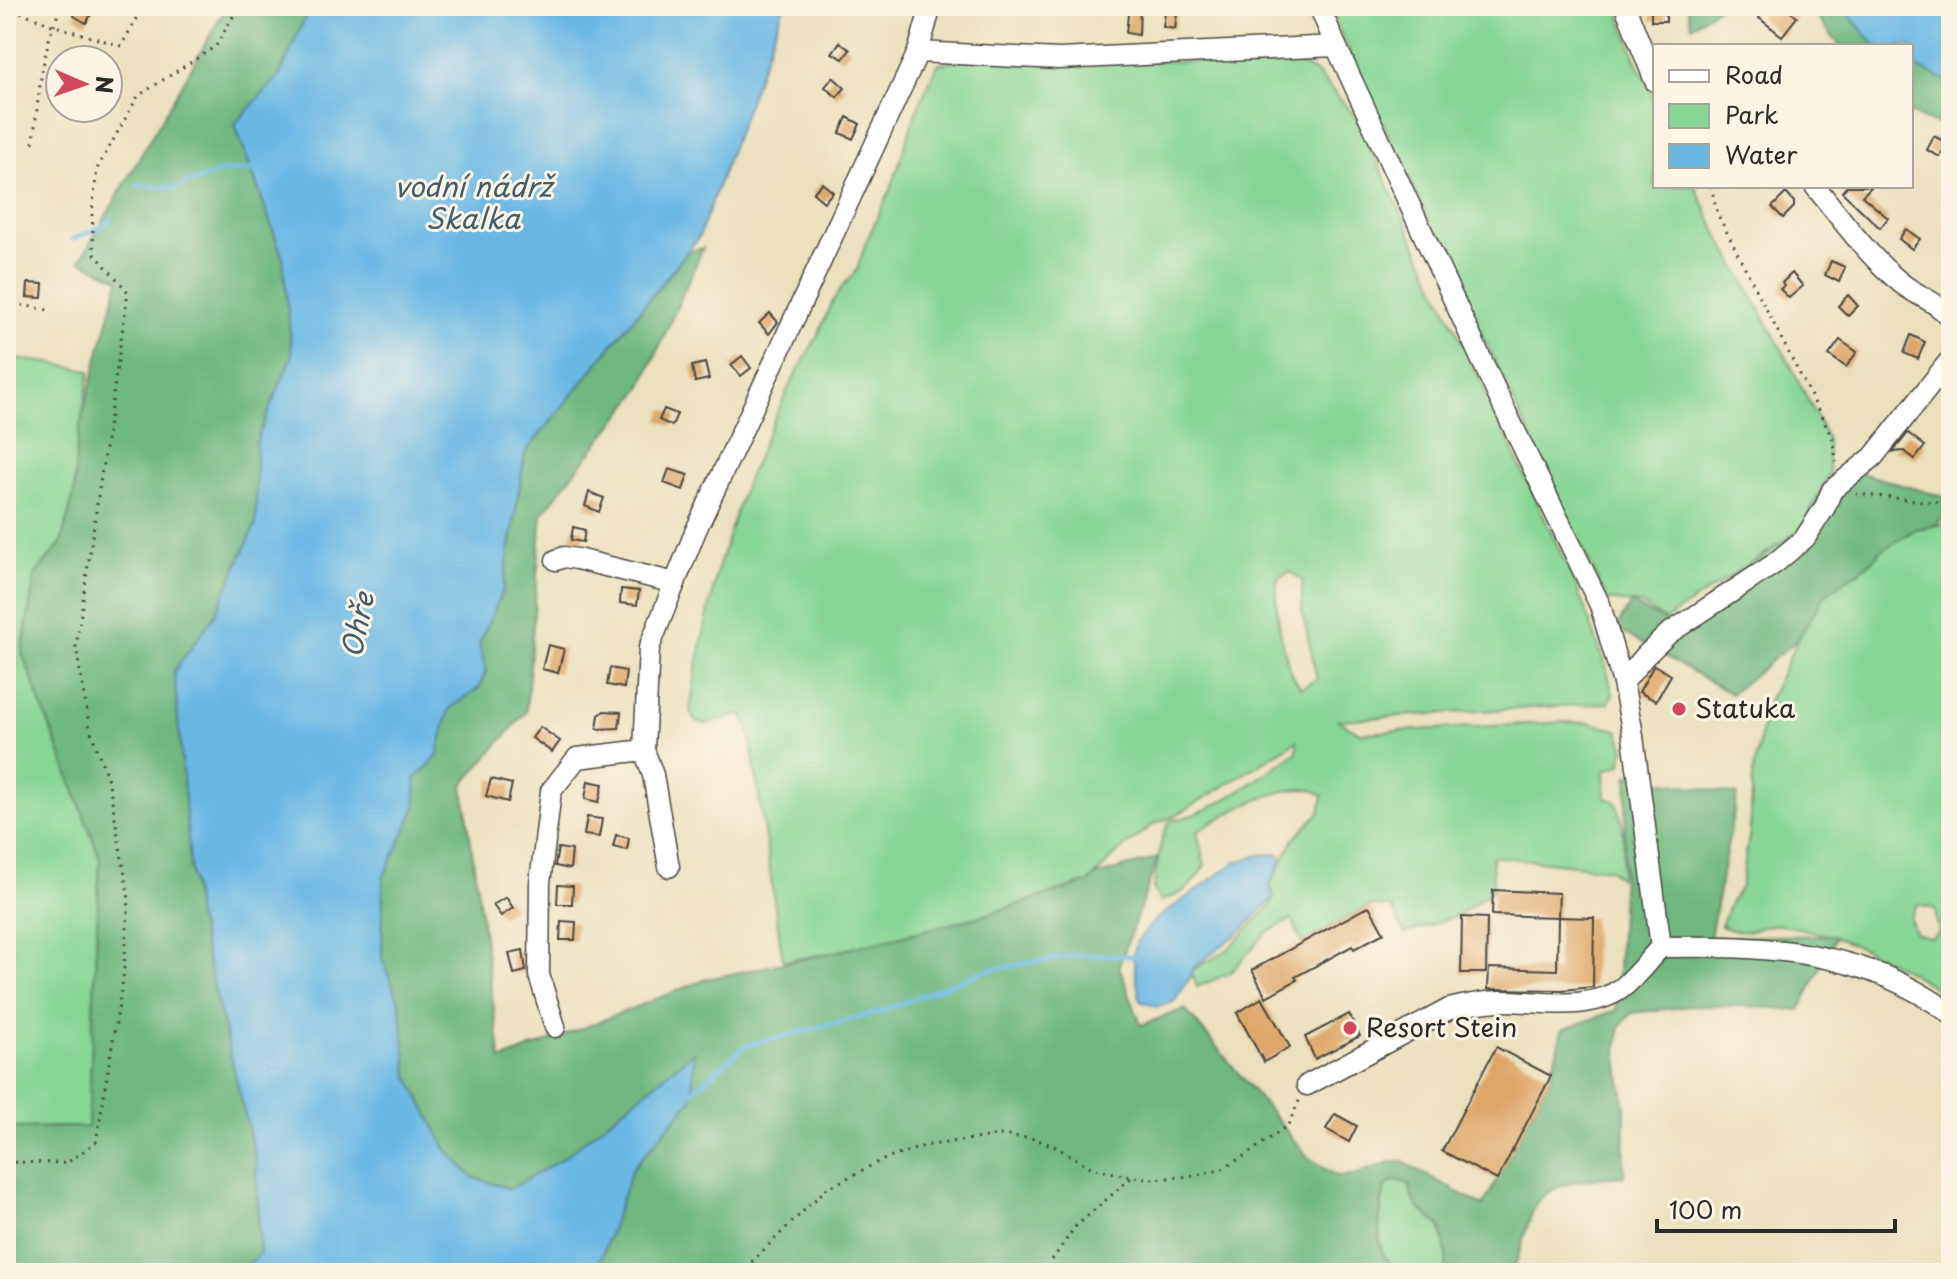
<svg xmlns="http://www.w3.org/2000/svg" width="1957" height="1279" font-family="'Playpen Sans',sans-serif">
  <rect width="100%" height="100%" fill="#fcf5e5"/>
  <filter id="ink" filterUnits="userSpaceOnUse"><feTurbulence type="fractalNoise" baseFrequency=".0125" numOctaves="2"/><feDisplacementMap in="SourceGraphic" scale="16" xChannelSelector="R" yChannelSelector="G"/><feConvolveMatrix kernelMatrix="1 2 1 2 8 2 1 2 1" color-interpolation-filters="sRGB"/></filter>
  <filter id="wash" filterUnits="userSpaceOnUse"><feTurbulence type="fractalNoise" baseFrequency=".006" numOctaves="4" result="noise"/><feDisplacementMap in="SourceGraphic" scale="32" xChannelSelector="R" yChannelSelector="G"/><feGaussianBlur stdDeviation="1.8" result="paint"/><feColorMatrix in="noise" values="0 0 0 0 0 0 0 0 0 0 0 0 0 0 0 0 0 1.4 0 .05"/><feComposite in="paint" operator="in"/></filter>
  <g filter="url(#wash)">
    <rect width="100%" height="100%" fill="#eae0bc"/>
    <g fill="#88d694" stroke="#5a8060" stroke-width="2" fill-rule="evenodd">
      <path d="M1340 6H1617L1637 62 1655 101V186H1695L1716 231 1789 362 1827 438 1829 474 1801 529 1665 620 1641 604 1607 600 1335 21Z"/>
      <path d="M967 58 1204 62 1291 60 1317 73 1356 117 1575 583 1605 663 1613 694 1609 703 1338 720 1360 733 1565 722 1591 723 1618 730 1624 746 1622 764 1605 770 1606 798 1615 801C1627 825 1624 852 1620 878L1610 869 1492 856 1493 890 1459 915 1405 934 1391 907 1369 906 1302 943 1292 919 1266 933 1230 973 1197 987 1191 971 1227 950 1270 907 1274 895 1270 885 1294 839 1320 812 1323 796C1298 772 1221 816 1197 832L1205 865C1192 887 1185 894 1160 901L1153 888C1159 865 1157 842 1170 821 1217 812 1257 779 1297 752V741L1175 816 1154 824 1117 853 1089 882 978 917 836 952 783 961 749 728 742 714 706 724 695 721 690 711 696 670 717 572 745 484 789 387 819 333 831 304 842 287 857 270 866 242 892 186 916 111 938 64ZM1290 572 1302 580V610L1317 679 1301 688C1284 670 1272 602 1278 578Z"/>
      <path d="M6 358 51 363 90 371 76 451 74 494 61 543 35 576 22 653 100 858 88 1127 6 1128Z"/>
      <path d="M1951 523V999C1900 963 1843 933 1781 925 1758 922 1753 940 1721 926L1730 903 1741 887 1750 831 1753 773 1767 703 1799 637 1824 595 1865 567 1881 551 1916 529ZM1917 904 1935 909 1939 933 1931 938 1915 933 1910 919Z"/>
      <path d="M1404 1181 1410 1185C1411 1206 1425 1214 1440 1225L1446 1252V1273H1400C1396 1265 1386 1262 1383 1253 1375 1232 1381 1209 1385 1187L1390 1182Z"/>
    </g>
    <g fill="#6eb77e" stroke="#4c7154" stroke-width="2">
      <path d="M227 6H310L280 75 235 125 283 258 292 355 256 442V524L215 615 174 671 191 873 197 917 256 1161 260 1255 237 1273H6V1128L88 1127 100 858 22 653 35 575 61 543 74 494 76 452 81 421 119 279 80 261Z"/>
      <path d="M1687 6H1720L1692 26Z"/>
      <path d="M1808 6H1841L1876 46H1840Z"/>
      <path d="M1911 65 1951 82V130L1911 114Z"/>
      <path d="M703 248 640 390 542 514 526 712 463 785 501 1060 707 979 836 952 978 917 1089 882 1095 876 1158 858 1119 966 1141 1025 1185 1009 1308 1157 1337 1176 1354 1175 1390 1162H1403L1483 1206 1551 1076 1562 1030 1616 1010 1628 775 1737 795 1710 937 1829 935 1835 937 1800 1010 1746 1006H1693L1632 1013 1620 1027 1617 1049 1625 1111 1624 1176C1597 1178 1556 1179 1537 1203 1529 1213 1520 1257 1512 1273H1446V1252L1440 1225C1425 1214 1411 1206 1410 1185 1402 1180 1393 1180 1385 1187 1381 1209 1375 1232 1383 1253 1386 1262 1396 1265 1400 1273H596L632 1169 692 1099 693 1053 562 1159 510 1189 472 1177 446 1149 408 1076 400 1004 382 959 383 878 416 807 415 779 437 757 449 709 479 688 486 671 479 644 503 590 525 453 688 251Z"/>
      <path d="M1847 469 1951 499V512L1935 525 1916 529 1881 551 1865 567 1825 595 1798 639 1731 694 1616 628 1631 603 1677 628 1731 578 1801 529 1819 495Z"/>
    </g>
    <g fill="#69b8e4" stroke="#4a7288" stroke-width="2">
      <path d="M310 6H784L699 237 525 453 503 590 479 644 486 671 479 688 449 709 437 757 415 779 416 807 383 879 382 959 400 1004 408 1076 446 1149 472 1177 510 1189 562 1159 694 1052 692 1099 632 1169 596 1273H237L260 1254 256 1161 197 917 191 873 174 671 215 615 256 524V442L292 355 283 258 235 124 280 75Z"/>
      <path d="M1841 6H1951V82L1911 65V46H1876Z"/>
      <path d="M1277 854 1283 858 1270 885 1274 898 1242 930 1191 970 1192 975 1174 1002 1157 1007 1140 1001 1133 956 1137 941 1155 920 1236 862 1259 855Z"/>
    </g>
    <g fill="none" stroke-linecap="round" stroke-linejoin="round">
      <g stroke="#69b8e4" stroke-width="5">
        <path d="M138 185 176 188 220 172 258 169"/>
        <path d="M73 239 99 228 111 219"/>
        <path d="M689 1094 745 1046 879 1012 987 970 1077 955 1133 956"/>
      </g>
    </g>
    <g id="blocks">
      <g fill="#dea76a">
        <path d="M80 6H96L86 23 74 16Z"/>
        <path d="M1129 6H1140L1139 35 1126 33Z"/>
        <path d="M1166 6H1178L1175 29 1163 27Z"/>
        <rect x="1651" y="6" width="15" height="15"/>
        <path d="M1768 6H1783L1797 17 1782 36 1759 18Z"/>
        <path d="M840 42 850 50 843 59 832 53Z"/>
        <path d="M833 77 845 88 837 97 825 87Z"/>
        <path d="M847 117 860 124 853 139 840 133Z"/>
        <path d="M1934 136 1947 143 1940 157 1927 150Z"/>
        <path d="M822 183 833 192 824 202 813 193Z"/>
        <path d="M1847 186H1872L1862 196 1888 218 1880 228 1842 192Z"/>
        <path d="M1786 193 1794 202V207L1783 218 1772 207Z"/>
        <path d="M1906 229 1920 239 1912 249 1899 239Z"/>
        <path d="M1831 261 1845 267 1839 282 1825 275Z"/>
        <path d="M1792 273 1803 286 1789 298 1780 289 1784 286 1782 283Z"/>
        <path d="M28 283 43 284 42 298 27 297Z"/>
        <path d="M1848 295 1858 306 1848 316 1838 306Z"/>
        <path d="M770 313 778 322 769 334 759 323Z"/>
        <path d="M1911 335 1925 342 1918 359 1904 353Z"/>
        <path d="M1840 340 1857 352 1846 367 1829 355Z"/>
        <path d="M742 356 751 368 741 376 731 365Z"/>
        <path d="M705 363 709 379 695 382 692 366Z"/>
        <path d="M664 409 677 414 672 426 659 420Z"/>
        <path d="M1908 433 1925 446 1915 459 1904 451 1893 452Z"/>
        <path d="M669 469 688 475 683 490 664 483Z"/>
        <path d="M589 492 604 498 599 512 585 506Z"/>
        <path d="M573 527 585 530 583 542 571 540Z"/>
        <path d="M621 589 639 591 637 605 620 603Z"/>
        <path d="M548 645 564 649 558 673 542 669Z"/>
        <path d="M1654 665 1671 675 1656 701 1639 692Z"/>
        <path d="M610 668 626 671 624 688 607 685Z"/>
        <path d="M604 711 621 712 619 728 597 729 599 715Z"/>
        <path d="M540 727 560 741 552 752 532 738Z"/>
        <path d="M491 779 512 784 508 802 486 796Z"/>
        <path d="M588 781 603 784 599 802 585 799Z"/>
        <path d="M587 817 602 819 599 837 584 835Z"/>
        <path d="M616 835 629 838 627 850 613 847Z"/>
        <path d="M558 848 572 850 570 869 555 866Z"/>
        <path d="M558 885 573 886 572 904H557Z"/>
        <path d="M1493 890 1559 893 1558 917 1492 915Z"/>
        <path d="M506 897 513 908 501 916 493 905Z"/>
        <path d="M1369 906 1384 933 1354 949 1352 946 1295 977 1297 980 1266 997 1252 970Z"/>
        <path d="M1462 917 1487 918 1486 973H1461Z"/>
        <path d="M1558 917 1594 918 1593 987 1562 990 1488 989 1489 968 1557 970Z"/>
        <path d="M561 921 576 922 575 940H560Z"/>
        <path d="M523 950 526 971 514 974 509 953Z"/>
        <path d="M1262 998 1290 1047 1264 1062 1237 1013Z"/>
        <path d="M1349 1014 1360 1036 1315 1059 1305 1037Z"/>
        <path d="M1496 1047 1551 1076 1497 1180 1442 1151Z"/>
        <path d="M1335 1114 1357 1126 1349 1142 1326 1129Z"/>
      </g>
    </g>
  </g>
  <g filter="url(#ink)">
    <use href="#blocks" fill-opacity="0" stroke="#484641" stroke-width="2"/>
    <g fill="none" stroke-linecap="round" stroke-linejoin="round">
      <g stroke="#484641" stroke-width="23">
        <g id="minor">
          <path d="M1319 6 1336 46"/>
          <path d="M1625 6 1655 81"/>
          <path d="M918 52 931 6"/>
          <path d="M1815 186C1842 220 1868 256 1901 283 1917 296 1939 302 1951 319"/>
          <path d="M556 560 564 557 577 559 675 583"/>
          <path d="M1623 683 1645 656 1668 634 1774 564 1805 538 1825 507 1832 490 1873 457 1951 359"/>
          <path d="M644 750 653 775 669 867"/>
          <path d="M555 1027 539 975 540 883 551 791 577 758 644 750 649 648 696 530 918 52 1059 59 1336 46 1503 406 1600 605 1623 683 1632 729 1661 947"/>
          <path d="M1307 1085 1449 1009C1465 1005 1481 1002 1499 1001 1538 1000 1588 1013 1622 988 1636 977 1648 960 1661 947 1765 945 1865 949 1951 1014"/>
        </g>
      </g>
      <g stroke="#484641" stroke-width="3" stroke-dasharray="2 6" stroke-linecap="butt">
        <path d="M6 6 52 25 121 46 144 6"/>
        <path d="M33 143C39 97 41 47 62 6"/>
        <path d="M1711 186 1718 215 1834 441 1836 462"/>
        <path d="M6 302 48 310"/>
        <path d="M1856 494 1951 504"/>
        <path d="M6 1162 67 1163 96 1142 123 980 129 899 109 783 90 729 76 647 128 292 94 253 92 214 97 169 138 96 216 46 239 6"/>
        <path d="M740 1273 826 1189 880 1161 924 1146 1002 1135 1035 1139 1054 1146 1092 1168 1132 1177 1153 1179 1192 1176 1221 1170 1252 1151 1288 1125 1300 1099"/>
        <path d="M1043 1273 1075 1227 1132 1177"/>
      </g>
      <use href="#minor" stroke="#fff" stroke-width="20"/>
    </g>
  </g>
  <g fill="#d1495b" stroke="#fcf5e5" stroke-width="3">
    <circle cx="1679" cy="709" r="8"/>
    <circle cx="1350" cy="1028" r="8"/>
  </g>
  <g text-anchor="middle" stroke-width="6" stroke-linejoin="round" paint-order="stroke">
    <g font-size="26" fill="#2b2b2b" stroke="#fcf5e5" text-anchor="start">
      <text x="1695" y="718">Statuka</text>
      <text x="1366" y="1037">Resort Stein</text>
    </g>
    <g font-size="28" font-style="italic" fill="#415c6c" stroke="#fcf5e5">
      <text x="473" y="197">vodní nádrž<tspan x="473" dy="32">Skalka</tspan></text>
      <text transform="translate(358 625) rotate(-78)" y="10">Ohře</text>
    </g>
  </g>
  <rect width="1957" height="1279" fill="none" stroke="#fcf5e5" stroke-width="32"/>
  <rect x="1653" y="44" width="260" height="144" fill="#fcf5e5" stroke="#a8a49b" stroke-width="2"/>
  <rect x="1669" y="70" width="40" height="12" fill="#ffffff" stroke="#a8a49b" stroke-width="2"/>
  <text x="1725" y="84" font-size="24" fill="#2b2b2b">Road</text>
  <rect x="1669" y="104" width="40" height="24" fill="#88d694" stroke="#a8a49b" stroke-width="2"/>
  <text x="1725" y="124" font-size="24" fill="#2b2b2b">Park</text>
  <rect x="1669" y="144" width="40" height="24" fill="#69b8e4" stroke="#a8a49b" stroke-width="2"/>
  <text x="1725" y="164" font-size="24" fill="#2b2b2b">Water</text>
  <g transform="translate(84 84) rotate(92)"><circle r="38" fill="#fcf5e5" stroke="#a8a49b" stroke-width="2"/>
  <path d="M0-6L14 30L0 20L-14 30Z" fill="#d1495b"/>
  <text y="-12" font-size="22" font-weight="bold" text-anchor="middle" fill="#2b2b2b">N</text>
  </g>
  <path d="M1657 1219v12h238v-12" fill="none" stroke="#2b2b2b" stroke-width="4"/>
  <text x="1669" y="1219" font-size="24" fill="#2b2b2b" stroke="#fcf5e5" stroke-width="6" paint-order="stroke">100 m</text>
</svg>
